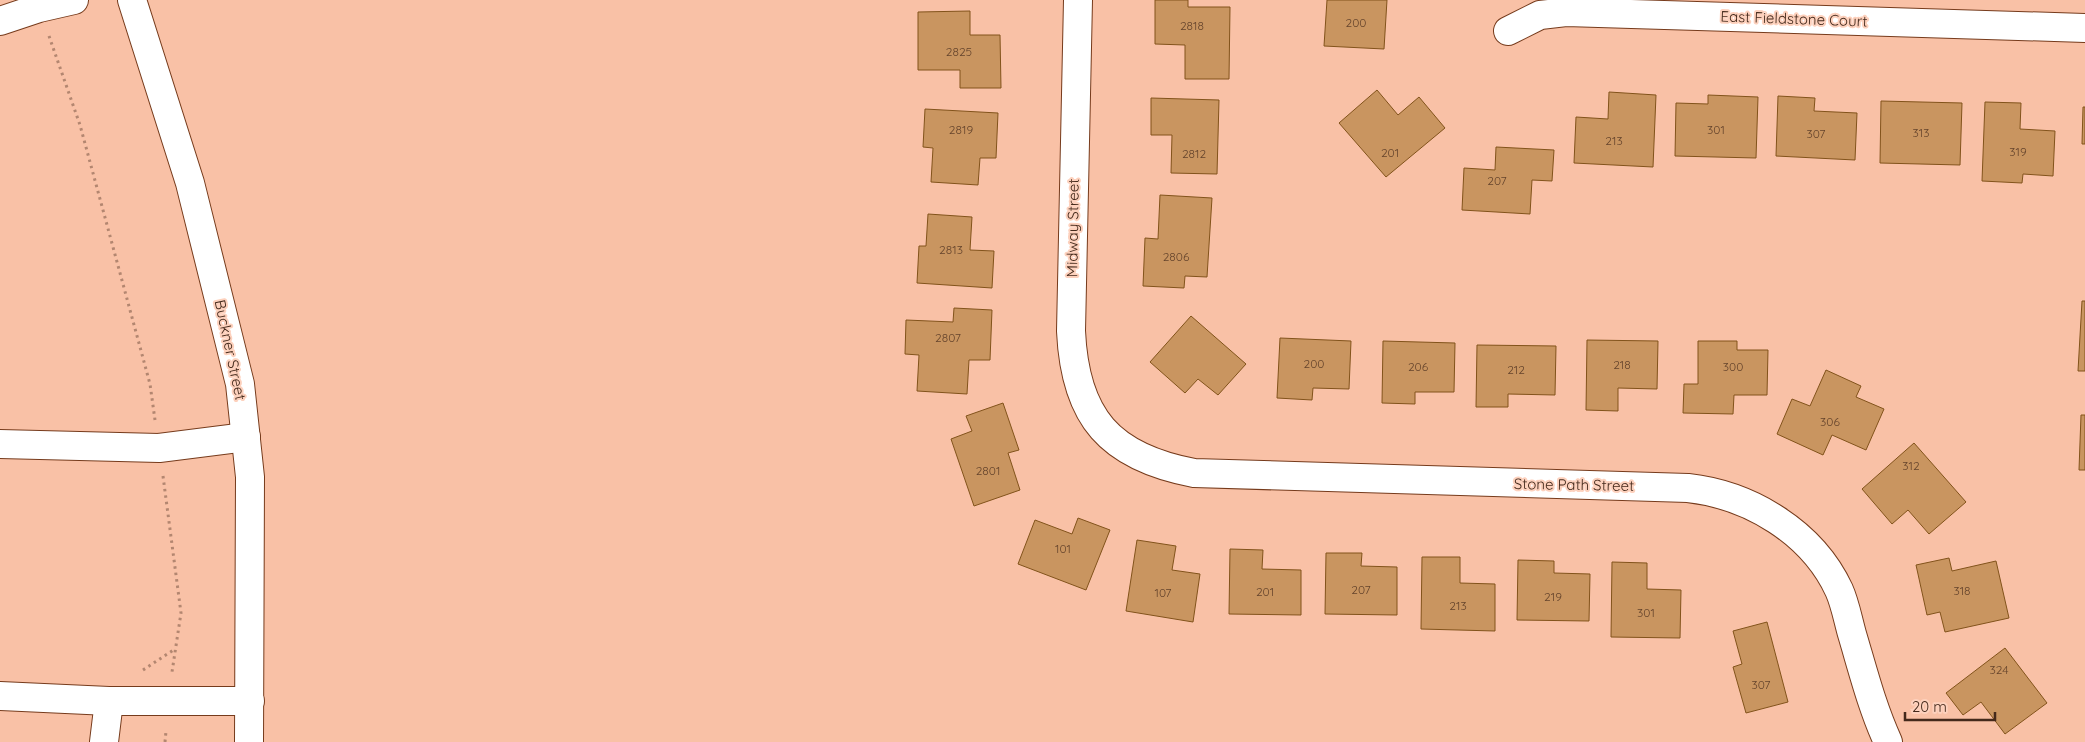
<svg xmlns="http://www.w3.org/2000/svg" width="2085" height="742" font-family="Quicksand,sans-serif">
  <rect width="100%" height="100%" fill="#f9c1a6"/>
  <g fill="#c99560" stroke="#82531b">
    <path d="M1155 0H1188V7H1230L1229 79H1185V45L1155 44Z"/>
    <path d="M1327 0H1387L1384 49 1324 46Z"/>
    <path d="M970 11V35H1000L1001 88H960V70H918V12Z"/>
    <path d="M1377 90 1398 115 1419 97 1445 128 1386 177 1339 123Z"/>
    <path d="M1609 92 1656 95 1653 167 1574 163 1576 117 1608 119Z"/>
    <path d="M1708 95 1758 97 1756 158 1675 156 1676 103 1708 104Z"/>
    <path d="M1778 96 1815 98 1814 111 1857 113 1855 160 1776 156Z"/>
    <path d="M1151 98 1219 100 1217 174 1171 173 1172 135H1151Z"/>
    <path d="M1881 101 1962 103 1960 165 1880 163Z"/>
    <path d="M1985 102 2021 103 2020 129 2055 131 2053 176 2023 174 2022 183 1982 181Z"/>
    <path d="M2083 107H2085V144H2082Z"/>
    <path d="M925 109 998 113 996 158H980L978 185 931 182 933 148 923 147Z"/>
    <path d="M1496 147 1554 150 1552 181 1532 180 1530 214 1462 210 1464 168 1495 170Z"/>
    <path d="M1160 195 1212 198 1207 277 1185 276 1184 288 1143 286 1145 238 1158 239Z"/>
    <path d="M928 214 972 217 970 250 994 251 992 288 917 283 919 246H926Z"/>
    <path d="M2082 301H2085V371H2078Z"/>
    <path d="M954 308 992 310 990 360H969L967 394 917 391 919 355 905 354 906 320 953 322Z"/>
    <path d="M1191 316 1246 364 1218 395 1198 379 1185 393 1150 362Z"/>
    <path d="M1280 338 1351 341 1349 389 1313 388 1312 400 1277 398Z"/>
    <path d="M1587 340 1658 341 1657 389 1618 388V411L1586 410Z"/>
    <path d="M1383 341 1455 343 1454 392H1415V404L1382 403Z"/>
    <path d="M1698 341H1737V350H1768L1767 395H1734L1733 414 1683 413 1684 384H1698Z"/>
    <path d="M1477 345 1556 346 1555 395 1508 394V407H1476Z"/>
    <path d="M1826 370 1861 386 1856 397 1884 409 1866 450 1832 435 1823 455 1777 434 1792 399 1810 406Z"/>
    <path d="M1003 403 1019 450 1008 453 1020 490 974 506 951 439 972 431 966 416Z"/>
    <path d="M2081 415H2085V470H2079Z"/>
    <path d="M1914 443 1966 502 1929 534 1908 510 1892 524 1862 489Z"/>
    <path d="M1078 518 1110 530 1086 590 1018 564 1035 520 1072 534Z"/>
    <path d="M1137 540 1176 546 1172 570 1200 574 1193 622 1126 611Z"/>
    <path d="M1230 549 1263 550 1262 569 1301 570V615L1229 614Z"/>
    <path d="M1326 553H1362L1361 566 1397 567V615L1325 614Z"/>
    <path d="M1422 557H1460V583L1495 584V631L1421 629Z"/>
    <path d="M1949 558 1952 571 1996 561 2009 618 1945 632 1940 612 1927 615 1916 565Z"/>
    <path d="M1518 560 1554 561V573L1590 574 1589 621 1517 620Z"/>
    <path d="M1612 562 1647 563V589L1681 590 1680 638 1611 637Z"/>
    <path d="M1767 622 1788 702 1746 713 1733 667 1742 664 1733 631Z"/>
    <path d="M2005 648 2047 703 2005 734 1981 702 1963 715 1946 693Z"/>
  </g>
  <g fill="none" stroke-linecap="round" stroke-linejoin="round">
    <g stroke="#763b1c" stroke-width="30">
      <g id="minor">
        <path d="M1078 0 1071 331C1075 418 1110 457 1194 473L1688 488C1750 495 1812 532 1839 590 1845 603 1848 620 1852 634 1863 671 1872 707 1888 742"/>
        <path d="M0 21 39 8 74 0"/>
        <path d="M1508 31 1540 15 1566 12 2085 28"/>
        <path d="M0 444 159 448 246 437"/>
        <path d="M0 696 109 701"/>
        <path d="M104 742 109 701H250"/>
      </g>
    </g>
    <g stroke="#763b1c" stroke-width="30">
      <path id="major" d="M132 0 190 183 240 384 250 477 249 742"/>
    </g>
    <g stroke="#b38670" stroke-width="3" stroke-dasharray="2.5 4" stroke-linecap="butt">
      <path d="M49 36 80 125 150 384 155 420"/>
      <path d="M163 476 181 613 172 672"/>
      <path d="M143 670 175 649"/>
      <path d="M165 742 166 731"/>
    </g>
    <use href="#minor" stroke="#fff" stroke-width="28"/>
    <use href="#major" stroke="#fff" stroke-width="28"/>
  </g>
  <g text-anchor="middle" stroke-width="4" stroke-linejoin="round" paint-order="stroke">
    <g font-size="12" fill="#65442c">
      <text x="1356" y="27">200</text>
      <text x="1192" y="30">2818</text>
      <text x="959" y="56">2825</text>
      <text x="961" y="134">2819</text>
      <text x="1716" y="134">301</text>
      <text x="1921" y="137">313</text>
      <text x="1816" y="138">307</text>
      <text x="1614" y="145">213</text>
      <text x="2018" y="156">319</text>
      <text x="1390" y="157">201</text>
      <text x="1194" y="158">2812</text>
      <text x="1497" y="185">207</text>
      <text x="951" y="254">2813</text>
      <text x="1176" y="261">2806</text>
      <text x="948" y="342">2807</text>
      <text x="1314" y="368">200</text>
      <text x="1622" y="369">218</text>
      <text x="1418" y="371">206</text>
      <text x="1733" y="371">300</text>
      <text x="1516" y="374">212</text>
      <text x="1830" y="426">306</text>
      <text x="1911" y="470">312</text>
      <text x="988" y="475">2801</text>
      <text x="1063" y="553">101</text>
      <text x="1361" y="594">207</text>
      <text x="1962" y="595">318</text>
      <text x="1265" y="596">201</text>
      <text x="1163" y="597">107</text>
      <text x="1553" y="601">219</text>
      <text x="1458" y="610">213</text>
      <text x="1646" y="617">301</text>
      <text x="1999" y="674">324</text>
      <text x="1761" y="689">307</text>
    </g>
    <g font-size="15" fill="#44291b" stroke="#fdd1bd">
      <text transform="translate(1794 19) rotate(2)" y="5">East Fieldstone Court</text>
      <text transform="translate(1073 228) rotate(-89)" y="5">Midway Street</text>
      <text transform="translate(230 350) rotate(78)" y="5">Buckner Street</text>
      <text transform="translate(1574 485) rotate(1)" y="5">Stone Path Street</text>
    </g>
  </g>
  <path d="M1905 712v8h90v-8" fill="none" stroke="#44291b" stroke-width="2.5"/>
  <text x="1912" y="712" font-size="15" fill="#44291b" stroke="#fdd1bd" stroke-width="4" paint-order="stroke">20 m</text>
</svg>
